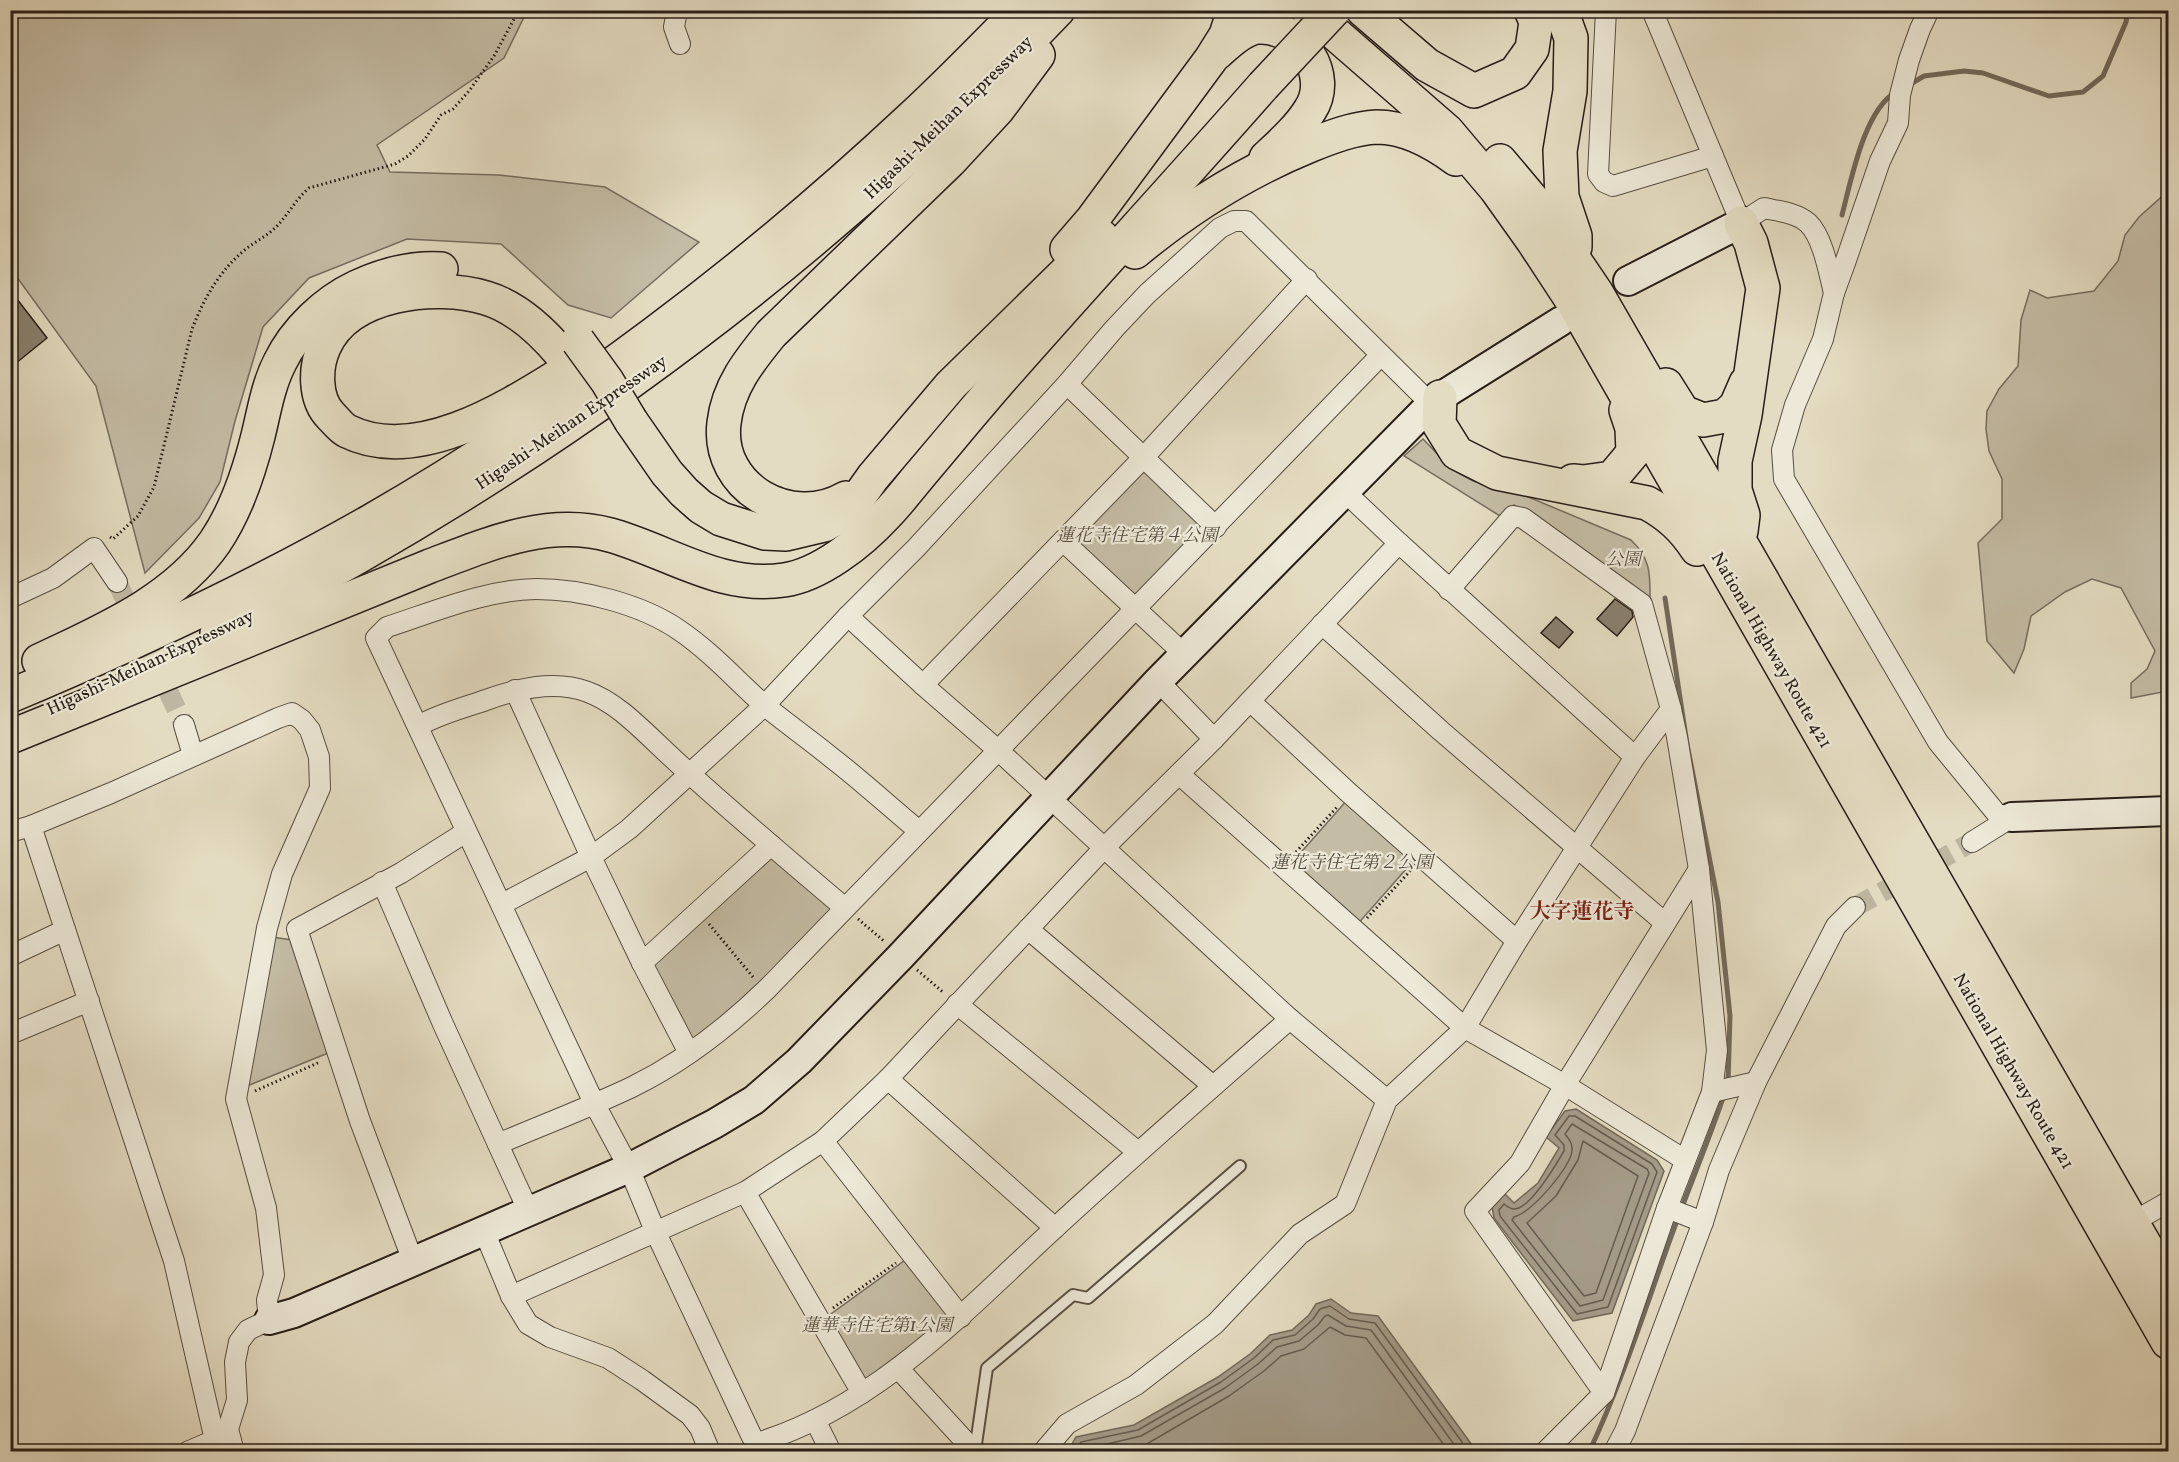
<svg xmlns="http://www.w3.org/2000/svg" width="2179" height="1462" font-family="Vollkorn,'Noto Serif JP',serif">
  <rect width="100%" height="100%" fill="#e4dcc2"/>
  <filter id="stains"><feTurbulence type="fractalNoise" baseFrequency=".00333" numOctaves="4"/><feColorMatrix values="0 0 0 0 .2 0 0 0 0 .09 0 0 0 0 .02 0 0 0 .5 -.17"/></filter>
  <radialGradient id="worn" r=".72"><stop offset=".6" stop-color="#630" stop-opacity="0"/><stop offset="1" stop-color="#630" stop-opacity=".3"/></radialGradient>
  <g fill="#c4bca5" stroke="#766d5e" stroke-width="1.5">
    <path d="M10 11H527L504 58 377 145 390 172 499 175 605 187 699 242 611 318 568 305 501 244 407 239 309 278 263 327 235 421 220 482 199 518 145 573 96 386 11 269Z"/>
    <path d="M2167 192 2168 691 2131 698V683L2147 669 2155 651 2121 588 2092 579 2065 592 2031 616 2024 649 2014 673 1987 641 1978 543 2002 519V479L1989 451 1986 429 1987 411 1999 389 2018 366 2021 320 2030 290 2047 298 2094 291 2118 261 2125 235 2139 217Z"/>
    <path d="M1423 439 1453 470 1473 481 1526 496 1631 540C1652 560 1650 576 1650 604L1514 505 1500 516 1404 456Z"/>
    <path d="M1141 467 1205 527 1134 602 1069 542Z"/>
    <path d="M1348 799 1415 859 1356 926 1289 866Z"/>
    <path d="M772 856 835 908 765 980 691 1042 653 964Z"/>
    <path d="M272 937 292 940 333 1051 247 1086Z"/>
    <path d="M908 1258 953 1314 862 1382 824 1319Z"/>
  </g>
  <g fill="#a49b88" stroke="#72695a" stroke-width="1.5">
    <path d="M1576 1109 1657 1160 1664 1171 1612 1313 1573 1321 1494 1218 1492 1207 1505 1194 1514 1203 1538 1183 1559 1148 1546 1137 1565 1111Z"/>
    <path d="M1331 1299 1351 1313 1378 1316 1472 1445 1464 1452 1068 1451 1076 1437 1134 1425 1218 1377 1250 1354 1270 1335 1292 1330 1309 1315 1316 1304Z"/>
  </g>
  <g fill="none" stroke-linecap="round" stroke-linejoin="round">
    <g stroke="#665c4f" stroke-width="1.5">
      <path d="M1569 1116H1575L1652 1164 1657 1172 1608 1307 1577 1314 1500 1216 1499 1210 1504 1204C1505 1205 1511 1209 1513 1209 1529 1211 1557 1163 1564 1151V1145L1555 1135Z"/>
      <path d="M1572 1124 1647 1169 1649 1173 1603 1300 1580 1306 1512 1220 1514 1217C1532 1212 1569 1169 1572 1151 1573 1144 1569 1139 1565 1134Z"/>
      <path d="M1583 1141 1638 1176 1596 1293 1584 1296 1527 1223 1556 1196 1578 1160Z"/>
      <path d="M1075 1452 1081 1442 1138 1430 1221 1382 1254 1358 1273 1340 1295 1335 1313 1319 1320 1309 1330 1306 1349 1319 1375 1323 1462 1442 1461 1452"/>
      <path d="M1084 1452 1086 1449 1141 1436 1225 1388 1258 1364 1277 1347 1299 1341 1318 1325 1325 1316 1328 1315 1346 1326 1371 1330 1453 1443V1452"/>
      <path d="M1116 1452 1145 1445 1229 1396 1264 1371 1281 1356 1304 1349 1330 1327 1345 1335 1366 1338 1444 1445V1452"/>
    </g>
    <g stroke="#72695a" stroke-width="5">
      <path d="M1909 85 1924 76 1964 71 1983 73 2049 96 2083 92 2103 76 2126 22 2128 10"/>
      <path d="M1842 215C1851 181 1864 110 1896 92"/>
      <path d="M1665 598 1687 744 1718 902 1730 1016 1728 1083"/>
      <path d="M1589 1452C1622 1382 1645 1309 1671 1237 1688 1189 1708 1143 1724 1095"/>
    </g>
  </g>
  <g fill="#8a816f" stroke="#281e16" stroke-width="1.5">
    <path d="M10 290 47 338 10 368Z"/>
    <path d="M1615 599 1632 611 1633 617 1617 636 1597 619Z"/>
    <path d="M1556 617 1573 632 1559 648 1541 633Z"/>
  </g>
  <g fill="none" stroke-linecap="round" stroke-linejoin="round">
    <g stroke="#beb6a0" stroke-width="20" stroke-dasharray="20 10" stroke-linecap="butt">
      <path d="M117 582 184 725"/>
      <path d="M1855 907 1972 842"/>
    </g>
    <g stroke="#574e41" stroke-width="14">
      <path id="lane" d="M975 1451 987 1368 1073 1295 1088 1298 1240 1166"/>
    </g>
    <g stroke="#574e41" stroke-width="22">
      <g id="street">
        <path d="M677 10 674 27 680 44"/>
        <path d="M1606 10 1598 174 1604 182 1613 186 1713 156"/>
        <path d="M1652 10 1741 223 1764 208C1778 211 1797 213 1808 223 1823 237 1829 273 1834 293"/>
        <path d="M1929 10 1920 29 1909 60 1900 95 1898 123 1880 161 1845 263 1834 293 1823 339 1795 405 1782 450 1784 479 1938 742 1997 814 2012 817"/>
        <path d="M1067 384 1216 527"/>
        <path d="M1344 491 1399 543"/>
        <path d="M1063 541 1185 655"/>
        <path d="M1449 590 1513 516 1523 518 1642 604 1671 709 1677 737 1699 869 1717 1050 1712 1092 1667 1208 1604 1393 1545 1452"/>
        <path d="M10 598 53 578 94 548 117 582"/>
        <path d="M848 616 923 685 999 751 1290 1019 1387 1100"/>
        <path d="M1322 624 1441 731 1665 923"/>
        <path d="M1158 681 1214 739"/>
        <path d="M923 685 1144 457 1307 279"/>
        <path d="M515 690 591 857 642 963 689 1053"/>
        <path d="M1250 701 1349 793 1517 941"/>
        <path d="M184 725 193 755"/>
        <path d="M418 726C439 714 463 708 486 700 595 661 616 709 690 774 741 820 793 864 845 908"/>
        <path d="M1179 774 1465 1028 1565 1085 1685 1160"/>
        <path d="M31 826 174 1261 215 1440"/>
        <path d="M919 831C890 807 862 781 832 758 810 740 786 723 764 705 736 680 710 651 679 630 641 604 582 589 536 589 485 590 436 611 387 627L376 638 594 1103 629 1168 656 1233 752 1437 757 1443C878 1406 966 1310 1056 1227 1133 1156 1211 1088 1290 1019"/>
        <path d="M10 832 31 826 111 793 278 718 292 713 302 720 310 730 319 757 320 788 282 874 267 928 236 1099 266 1208 274 1275 267 1300 269 1320 248 1330 239 1342 235 1362 237 1400 228 1429 234 1452"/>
        <path d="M1972 842 2012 817"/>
        <path d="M382 882 443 1024 528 1210"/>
        <path d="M502 904 591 857 629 829 765 705 848 616 916 548 1067 384 1114 329 1147 294 1220 228 1234 221H1246L1431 404"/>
        <path d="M1028 929 1213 1086"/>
        <path d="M10 956 65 930"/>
        <path d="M642 963 771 845"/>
        <path d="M957 1004 1138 1152"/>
        <path d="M10 1034 89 1001"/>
        <path d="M888 1079 1055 1228"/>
        <path d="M1712 1092 1756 1082"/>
        <path d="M823 1141 961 1317"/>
        <path d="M498 1144C542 1125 588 1108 632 1087 683 1062 728 1027 768 988L1381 355"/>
        <path d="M745 1192 862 1393"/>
        <path d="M1667 1208 1703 1222"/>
        <path d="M2133 1222 2168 1202"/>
        <path d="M484 1231 511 1296 528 1324 550 1337 608 1358 642 1380 690 1415 700 1428 710 1452"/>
        <path d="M413 1261 360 1121 297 929 401 873 466 832"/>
        <path d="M511 1296 745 1192 823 1141 888 1079 1104 848 1214 739 1399 543 1635 757"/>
        <path d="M898 1368 975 1452"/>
        <path d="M1604 1393 1475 1211 1520 1163 1565 1085 1699 869"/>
        <path d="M815 1420 831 1452"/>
        <path d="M187 1452 215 1440 224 1432"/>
        <path d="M1043 1452 1067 1424 1136 1385 1215 1324 1300 1234 1345 1204 1387 1100 1465 1028 1517 941 1635 757 1671 709"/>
        <path d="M1614 1452 1625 1431 1703 1222 1719 1170 1756 1082 1836 926 1855 907"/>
      </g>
    </g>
    <g stroke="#281e16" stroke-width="32">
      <g id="secondary">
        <path d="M1628 281 1741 223"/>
        <path d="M2012 817 2168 811"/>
        <path d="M269 1320 294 1313 629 1168 714 1124 754 1100 799 1061 901 956 1158 681 1431 404 1440 397 1561 321"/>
      </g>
    </g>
    <g stroke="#281e16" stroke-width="36">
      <g id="highway">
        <path d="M1308 10 1447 131 1496 189 1533 241 1573 302 2168 1342"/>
        <path d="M1363 10 1427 65 1474 91 1515 73 1532 49 1536 22 1531 10"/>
        <path d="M1561 10 1571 38 1570 91 1560 151 1562 197 1575 236V247"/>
        <path d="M1217 53C1228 43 1244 27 1260 27 1300 26 1333 75 1310 110 1299 128 1281 144 1266 158"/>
        <path d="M1500 161 1537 205 1596 292 2168 1285"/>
        <path d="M1067 249 1092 220 1211 59 1226 35 1234 10"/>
        <path d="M1135 252C1188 208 1247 171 1311 145 1331 137 1354 128 1377 127 1406 127 1433 142 1456 159"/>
        <path d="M562 355C542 331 516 307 486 298 436 283 348 292 324 347 315 367 314 399 331 416 336 421 341 428 347 431 417 466 508 407 566 371"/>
        <path d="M1666 385 1683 412 1703 420 1725 416 1736 406 1746 383"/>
        <path d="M1440 397 1439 424 1457 453 1497 473 1647 503C1669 515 1683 528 1697 549"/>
        <path d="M631 421 667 473 684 492 701 507 721 519 765 533 786 534 824 525 842 515 856 501 873 477 951 385 1102 237"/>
        <path d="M1573 481 1583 482 1612 478 1633 453 1632 428 1626 410"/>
        <path d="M846 498C791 530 716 488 724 423 728 387 749 361 771 334L950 161 998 109 1038 55"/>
        <path d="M1741 531 1743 515 1735 490V461L1745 415 1763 288 1751 243 1741 223"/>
        <path d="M217 633C533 472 813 267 1058 10"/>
        <path d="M39 661C102 631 174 601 215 542 236 511 249 472 258 436 264 412 268 385 280 362 295 331 325 302 357 287 383 275 411 267 441 269"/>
        <path d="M10 696C134 644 255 587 371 521 562 411 750 269 910 119 948 84 984 47 1020 10"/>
        <path d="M10 737 430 566C488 544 547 518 610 535 668 551 721 590 784 580 820 575 861 542 886 515 898 503 909 488 920 475 948 442 975 409 1003 377 1089 279 1177 184 1263 86"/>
      </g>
    </g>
    <g stroke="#281e16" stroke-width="3" stroke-dasharray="1.5 3" stroke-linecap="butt">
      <path d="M110 537 113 539 138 516 154 487 192 329C203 301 217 275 239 255 250 244 265 238 276 227 288 215 296 199 309 188L395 164 408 156 425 139 441 115 453 109 469 91 494 56 519 10"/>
      <path d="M1296 852 1338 806"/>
      <path d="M1367 918 1411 870"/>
      <path d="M858 919 885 942"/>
      <path d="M709 924 753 977"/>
      <path d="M917 970 944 993"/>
      <path d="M255 1091 320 1062"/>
      <path d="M833 1308 896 1263"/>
    </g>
    <use href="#lane" stroke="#ede8d7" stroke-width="10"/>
    <use href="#street" stroke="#ede8d7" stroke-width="20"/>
    <use href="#secondary" stroke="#ede8d7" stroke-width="28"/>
    <use href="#highway" stroke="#e4dcc2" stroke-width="33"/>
    <g stroke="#281e16" stroke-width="36" stroke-linecap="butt">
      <g id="highway-bridge">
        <path d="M1263 86 1334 10"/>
        <path d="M578 341 607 381 631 421"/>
      </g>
    </g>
    <use href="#highway-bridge" stroke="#e4dcc2" stroke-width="33"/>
  </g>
  <g text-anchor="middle" stroke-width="4.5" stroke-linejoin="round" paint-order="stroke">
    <g font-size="18" fill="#281e16" stroke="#ede8d7">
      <text transform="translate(948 117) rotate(-44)" y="6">Higashi-Meihan Expressway</text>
      <text transform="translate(571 422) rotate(-34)" y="6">Higashi-Meihan Expressway</text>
      <text transform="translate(1772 650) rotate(60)" y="6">National Highway Route 421</text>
      <text transform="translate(150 662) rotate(-25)" y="6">Higashi-Meihan Expressway</text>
      <text transform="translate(2014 1071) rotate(60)" y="6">National Highway Route 421</text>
    </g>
    <g font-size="18" font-style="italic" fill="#574d41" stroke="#ede8d7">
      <text x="1137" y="541">蓮花寺住宅第４公園</text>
      <text x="1623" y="565">公園</text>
      <text x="1352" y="868">蓮花寺住宅第２公園</text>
      <text x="877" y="1331">蓮華寺住宅第1公園</text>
    </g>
    <g font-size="21" font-weight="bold" fill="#7a1f14" stroke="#ede8d7">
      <text x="1582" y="918">大字蓮花寺</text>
    </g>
  </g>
  <rect width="2179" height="1462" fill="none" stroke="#e4dcc2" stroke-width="36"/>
  <rect x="12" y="12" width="2155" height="1438" fill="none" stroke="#281e16" stroke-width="3"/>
  <rect x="18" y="18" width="2143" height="1426" fill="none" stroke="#281e16" stroke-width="1.5"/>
  <rect width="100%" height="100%" filter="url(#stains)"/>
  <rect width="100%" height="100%" fill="url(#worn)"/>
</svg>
